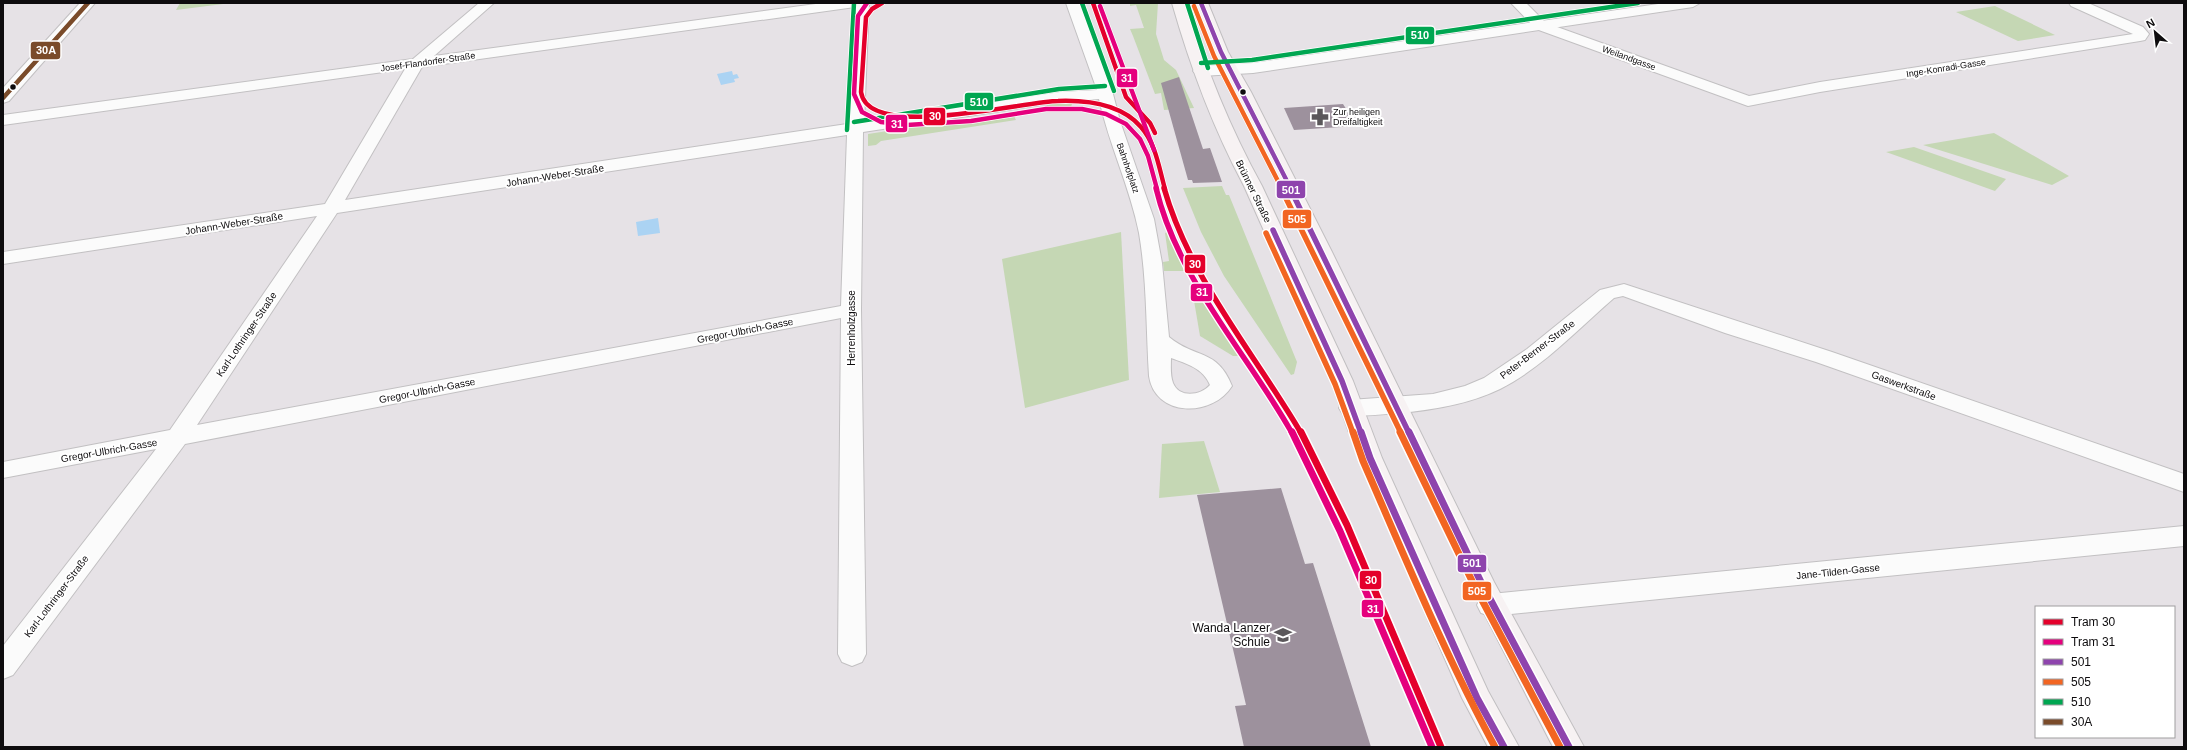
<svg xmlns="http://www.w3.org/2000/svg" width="2187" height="750" font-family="Arial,sans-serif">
  <rect width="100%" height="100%" fill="#e6e2e6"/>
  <g fill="#c5d7b4">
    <path d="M180 3H231L176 10Z"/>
    <path d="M1130 3H1158L1156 34 1164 60 1176 70 1194 108 1164 110 1161 93 1155 94 1133 36 1130 29 1144 28 1136 5 1130 6Z"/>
    <path d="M1995 6 2055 35 2018 41 1956 12Z"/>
    <path d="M1047 104H1072L1071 107 1013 114 1016 120 881 141 876 145 868 146V134L1046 107Z"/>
    <path d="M1994 133 2069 176 2052 185 1923 145Z"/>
    <path d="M1914 147 2006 179 1995 191 1886 152Z"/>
    <path d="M1222 186 1226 195H1229L1297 362 1294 374 1291 375 1224 276 1201 232 1183 188Z"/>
    <path d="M1170 231 1189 271H1164L1163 262 1169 261 1165 233Z"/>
    <path d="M1121 232 1129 380 1025 408 1002 259Z"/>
    <path d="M1194 281 1242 356H1233L1200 336 1191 283Z"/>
    <path d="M1204 441 1220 492 1159 498 1162 444Z"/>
  </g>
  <g fill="#abd3f3">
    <path d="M732 71 733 75 737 74 739 78 734 79 735 82 721 85 717 74Z"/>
    <path d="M658 218 660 233 638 236 636 222Z"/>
  </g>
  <g fill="#9d919d">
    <path d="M1179 77 1203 149 1210 148 1222 182 1193 183 1192 180H1188L1161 83Z"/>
    <path d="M1343 104 1357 126 1294 130 1284 108Z"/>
    <path d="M1281 488 1305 564 1313 563 1371 747H1244L1235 706 1246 705 1197 495Z"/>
  </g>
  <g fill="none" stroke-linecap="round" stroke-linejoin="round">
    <g stroke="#c2c0c2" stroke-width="2">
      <g id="minor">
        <path d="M479 3H494L434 56 823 3H869L864 122 1060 92 1097 90 1066 3H1080L1107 71 1120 121 1154 219 1162 263 1169 337C1195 359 1217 348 1232 386 1212 418 1155 417 1149 376 1146 328 1147 280 1139 233 1130 187 1109 145 1099 99L1060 102 863 132 861 310 866 654 862 662 852 666 842 662 838 654 841 318 185 444 13 675 3 679V646L156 449 3 478V462L170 430 317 216 3 264V252L325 204 405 69 3 125V115L413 59ZM855 7 847 124 345 200 422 67ZM847 135 841 306 197 425 337 213ZM1171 358C1187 364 1203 368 1210 385 1200 396 1179 398 1173 383 1170 375 1171 365 1171 358Z"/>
        <path d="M1511 3H1526L1546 23 1749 96 1820 82 2133 34 2071 6 2069 3H2088L2143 27 2149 34 2145 40 2140 41 1820 92 1748 106 1536 29Z"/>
        <path d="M1624 284 1832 352 2184 474V492L1816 362 1725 333 1623 296 1614 298C1578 329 1542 368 1500 389 1469 404 1433 410 1399 413 1381 414 1360 418 1342 413L1339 408 1342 403 1350 400 1433 394 1465 386 1484 378 1527 349 1600 290Z"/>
        <path d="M2184 526V546L1491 616 1481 613 1477 605 1481 597 1491 594Z"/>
      </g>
    </g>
    <g stroke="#c2c0c2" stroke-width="2">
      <g id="tertiary">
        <path d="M80 3H95L9 101 3 103V88Z"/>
        <path d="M1665 3H1700L1693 7 1253 73 1201 76 1196 74 1193 71 1196 68 1201 66 1253 63Z"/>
      </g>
    </g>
    <g stroke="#c1bfc1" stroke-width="2">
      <g id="primary">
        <path d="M1172 3H1186C1205 66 1230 128 1262 186L1353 381 1382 458 1466 643 1488 691 1519 747H1488L1462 698 1438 643 1358 458 1331 381 1244 186C1213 128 1190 66 1172 3Z"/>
        <path d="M1194 3H1208L1228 52 1251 92 1332 252 1494 582 1584 747H1553L1468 582 1313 252 1235 92 1214 52Z"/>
      </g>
    </g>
    <use href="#minor" fill="#fbfbfb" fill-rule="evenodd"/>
    <use href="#tertiary" fill="#fbfbfb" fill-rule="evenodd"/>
    <use href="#primary" fill="#f7f2f3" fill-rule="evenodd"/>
    <g stroke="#fff" stroke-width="6">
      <path id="bus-1-far2" d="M1201 3 1221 52 1291 189"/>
    </g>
    <g stroke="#fff" stroke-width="8">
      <g id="bus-1-far1">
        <path d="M1290 188 1409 433"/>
        <path d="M1273 230 1342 381 1361 433"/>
      </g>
    </g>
    <g stroke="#fff" stroke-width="10">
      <g id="bus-1">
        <path d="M1361 432 1370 458 1477 698 1504 747"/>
        <path d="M1409 432 1481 582 1569 747"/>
      </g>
    </g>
    <g stroke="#fff" stroke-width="6">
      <path id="bus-2-far2" d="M1194 6 1214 56 1282 189"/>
    </g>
    <g stroke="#fff" stroke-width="8">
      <g id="bus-2-far1">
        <path d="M1281 188 1401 433"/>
        <path d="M1266 233 1335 384 1353 433"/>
      </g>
    </g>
    <g stroke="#fff" stroke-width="10">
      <g id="bus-2">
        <path d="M1353 432 1363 461C1405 557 1445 655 1495 747"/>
        <path d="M1400 432 1474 585 1560 747"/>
      </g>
    </g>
    <g stroke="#fff" stroke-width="6">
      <g id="bus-3">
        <path d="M1082 3 1114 91"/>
        <path d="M1187 3 1208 68"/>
        <path d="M1201 63 1252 60 1638 3"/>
        <path d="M854 122 1059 89 1105 86"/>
        <path d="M847 130 854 3"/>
      </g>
    </g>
    <g stroke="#fff" stroke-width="6">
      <path id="bus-4" d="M3 98 88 3"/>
    </g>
    <use href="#bus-1-far2" stroke="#8e44ad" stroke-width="4.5"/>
    <use href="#bus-1-far1" stroke="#8e44ad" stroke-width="5.5"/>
    <use href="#bus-1" stroke="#8e44ad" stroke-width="7"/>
    <use href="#bus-2-far2" stroke="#f26522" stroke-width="4.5"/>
    <use href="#bus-2-far1" stroke="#f26522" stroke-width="5.5"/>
    <use href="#bus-2" stroke="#f26522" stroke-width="7"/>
    <use href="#bus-3" stroke="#00a651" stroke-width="4.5"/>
    <use href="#bus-4" stroke="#7a4b2a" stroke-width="4.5"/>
    <g stroke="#fff" stroke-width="6">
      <g id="tram-1-far2">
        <path d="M882 3 872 9 866 17 861 92C868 142 1023 101 1058 101 1087 100 1121 104 1141 127 1156 144 1159 168 1165 189"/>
        <path d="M1093 3 1126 97 1150 123 1155 133"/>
      </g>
    </g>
    <g stroke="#fff" stroke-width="8">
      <path id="tram-1-far1" d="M1164 188C1190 279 1254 353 1301 433"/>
    </g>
    <g stroke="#fff" stroke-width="10">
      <path id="tram-1" d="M1301 432 1347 525 1441 747"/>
    </g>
    <g stroke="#fff" stroke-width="6">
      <g id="tram-2-far2">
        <path d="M867 3 858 16 854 94 862 112 881 122 907 125 971 121 1046 109H1082L1106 114 1126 124 1140 139 1148 156 1157 189"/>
        <path d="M1100 6 1154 150"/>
      </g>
    </g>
    <g stroke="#fff" stroke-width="8">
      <path id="tram-2-far1" d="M1156 188C1178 280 1247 353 1292 433"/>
    </g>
    <g stroke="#fff" stroke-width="10">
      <path id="tram-2" d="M1292 432 1340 531 1432 747"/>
    </g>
    <use href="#tram-1-far2" stroke="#e4002b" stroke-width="4.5"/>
    <use href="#tram-1-far1" stroke="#e4002b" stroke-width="5.5"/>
    <use href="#tram-1" stroke="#e4002b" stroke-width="7"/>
    <use href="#tram-2-far2" stroke="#e5007d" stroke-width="4.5"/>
    <use href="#tram-2-far1" stroke="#e5007d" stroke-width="5.5"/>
    <use href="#tram-2" stroke="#e5007d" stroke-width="7"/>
  </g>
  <defs>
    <g id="pharmacy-bare" transform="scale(1.38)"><path d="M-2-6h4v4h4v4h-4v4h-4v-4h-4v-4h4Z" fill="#5a575a" stroke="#fff" stroke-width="2.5" paint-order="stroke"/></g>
    <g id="school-bare" transform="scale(1.38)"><path d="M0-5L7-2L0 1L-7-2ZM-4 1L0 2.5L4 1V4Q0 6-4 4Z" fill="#5a575a" stroke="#fff" stroke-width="2.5" paint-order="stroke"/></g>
  </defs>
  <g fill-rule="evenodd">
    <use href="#pharmacy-bare" x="1320" y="117"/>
    <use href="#school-bare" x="1283" y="635"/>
  </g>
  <g fill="#0e0c0e" stroke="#fff" stroke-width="1.5">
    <circle cx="13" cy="87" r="3.5"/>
    <circle cx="1243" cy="92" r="3.5"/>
  </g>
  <g text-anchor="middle" stroke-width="4" stroke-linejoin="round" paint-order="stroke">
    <g font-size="9" fill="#0e0c0e" stroke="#fff">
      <text transform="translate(1629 58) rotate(20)" y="3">Weilandgasse</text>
      <text transform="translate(428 62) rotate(-8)" y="3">Josef-Flandorfer-Straße</text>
      <text transform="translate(1946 68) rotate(-9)" y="3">Inge-Konradi-Gasse</text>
      <text transform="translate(1128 168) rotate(71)" y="3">Bahnhofplatz</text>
    </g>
    <g font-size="9" fill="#0e0c0e" stroke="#fff" text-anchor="start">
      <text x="1333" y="115">Zur heiligen<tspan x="1333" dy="10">Dreifaltigkeit</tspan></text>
    </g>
    <g font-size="10" fill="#0e0c0e" stroke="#fff">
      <text transform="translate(555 175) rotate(-9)" y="4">Johann-Weber-Straße</text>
      <text transform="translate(1254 191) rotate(64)" y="4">Brünner Straße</text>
      <text transform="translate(234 223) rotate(-9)" y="4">Johann-Weber-Straße</text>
      <text transform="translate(851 328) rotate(-90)" y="4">Herrenholzgasse</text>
      <text transform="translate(745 330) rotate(-11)" y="4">Gregor-Ulbrich-Gasse</text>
      <text transform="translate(246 334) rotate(-56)" y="4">Karl-Lothringer-Straße</text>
      <text transform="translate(1537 349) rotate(-37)" y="4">Peter-Berner-Straße</text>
      <text transform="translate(1904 385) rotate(20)" y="4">Gaswerkstraße</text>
      <text transform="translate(427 390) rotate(-11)" y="4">Gregor-Ulbrich-Gasse</text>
      <text transform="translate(109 450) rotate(-10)" y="4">Gregor-Ulbrich-Gasse</text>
      <text transform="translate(1838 571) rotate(-6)" y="4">Jane-Tilden-Gasse</text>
      <text transform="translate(56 596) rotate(-53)" y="4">Karl-Lothringer-Straße</text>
    </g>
    <g font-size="12" fill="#0e0c0e" stroke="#fff" text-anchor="end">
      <text x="1270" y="632">Wanda Lanzer<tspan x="1270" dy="14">Schule</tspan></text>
    </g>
  </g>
  <g stroke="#fff" stroke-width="1.5">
    <rect x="1405" y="26" width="30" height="19" rx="4" fill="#00a651"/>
    <rect x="30" y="41" width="31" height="19" rx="4" fill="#7a4b2a"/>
    <rect x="1116" y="68" width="22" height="20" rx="4" fill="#e5007d"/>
    <rect x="964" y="92" width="30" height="19" rx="4" fill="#00a651"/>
    <rect x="923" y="107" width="23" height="19" rx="4" fill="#e4002b"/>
    <rect x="885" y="114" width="23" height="19" rx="4" fill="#e5007d"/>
    <rect x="1276" y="180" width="30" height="19" rx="4" fill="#8e44ad"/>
    <rect x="1282" y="209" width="30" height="20" rx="4" fill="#f26522"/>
    <rect x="1184" y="254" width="22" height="20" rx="4" fill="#e4002b"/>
    <rect x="1190" y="283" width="23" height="19" rx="4" fill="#e5007d"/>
    <rect x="1457" y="554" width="30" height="19" rx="4" fill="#8e44ad"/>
    <rect x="1359" y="570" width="23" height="20" rx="4" fill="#e4002b"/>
    <rect x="1462" y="581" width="30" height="20" rx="4" fill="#f26522"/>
    <rect x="1361" y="599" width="23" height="19" rx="4" fill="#e5007d"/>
  </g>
  <g font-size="11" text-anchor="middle" font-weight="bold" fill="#fff">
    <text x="1420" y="39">510</text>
    <text x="46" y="54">30A</text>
    <text x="1127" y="82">31</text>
    <text x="979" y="106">510</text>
    <text x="935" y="120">30</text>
    <text x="897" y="128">31</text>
    <text x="1291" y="194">501</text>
    <text x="1297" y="223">505</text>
    <text x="1195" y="268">30</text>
    <text x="1202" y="296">31</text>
    <text x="1472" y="567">501</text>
    <text x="1371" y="584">30</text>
    <text x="1477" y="595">505</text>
    <text x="1373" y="613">31</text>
  </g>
  <rect width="2187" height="750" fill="none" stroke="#0e0c0e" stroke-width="8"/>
  <rect x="2035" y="606" width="140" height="132" fill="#ffffff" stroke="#9f9e9f"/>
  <rect x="2043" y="619" width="20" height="6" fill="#e4002b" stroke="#9f9e9f"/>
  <text x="2071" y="626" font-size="12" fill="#0e0c0e">Tram 30</text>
  <rect x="2043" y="639" width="20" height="6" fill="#e5007d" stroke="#9f9e9f"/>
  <text x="2071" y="646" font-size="12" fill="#0e0c0e">Tram 31</text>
  <rect x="2043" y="659" width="20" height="6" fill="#8e44ad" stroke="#9f9e9f"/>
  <text x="2071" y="666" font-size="12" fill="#0e0c0e">501</text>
  <rect x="2043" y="679" width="20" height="6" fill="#f26522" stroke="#9f9e9f"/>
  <text x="2071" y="686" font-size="12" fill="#0e0c0e">505</text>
  <rect x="2043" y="699" width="20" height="6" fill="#00a651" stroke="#9f9e9f"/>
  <text x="2071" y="706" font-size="12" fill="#0e0c0e">510</text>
  <rect x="2043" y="719" width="20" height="6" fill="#7a4b2a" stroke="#9f9e9f"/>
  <text x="2071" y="726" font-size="12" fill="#0e0c0e">30A</text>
  <g transform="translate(2155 32) rotate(332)" stroke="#ffffff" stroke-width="3" paint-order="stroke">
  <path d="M0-3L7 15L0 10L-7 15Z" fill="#0e0c0e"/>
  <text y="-6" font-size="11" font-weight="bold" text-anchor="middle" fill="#0e0c0e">N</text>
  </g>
</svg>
